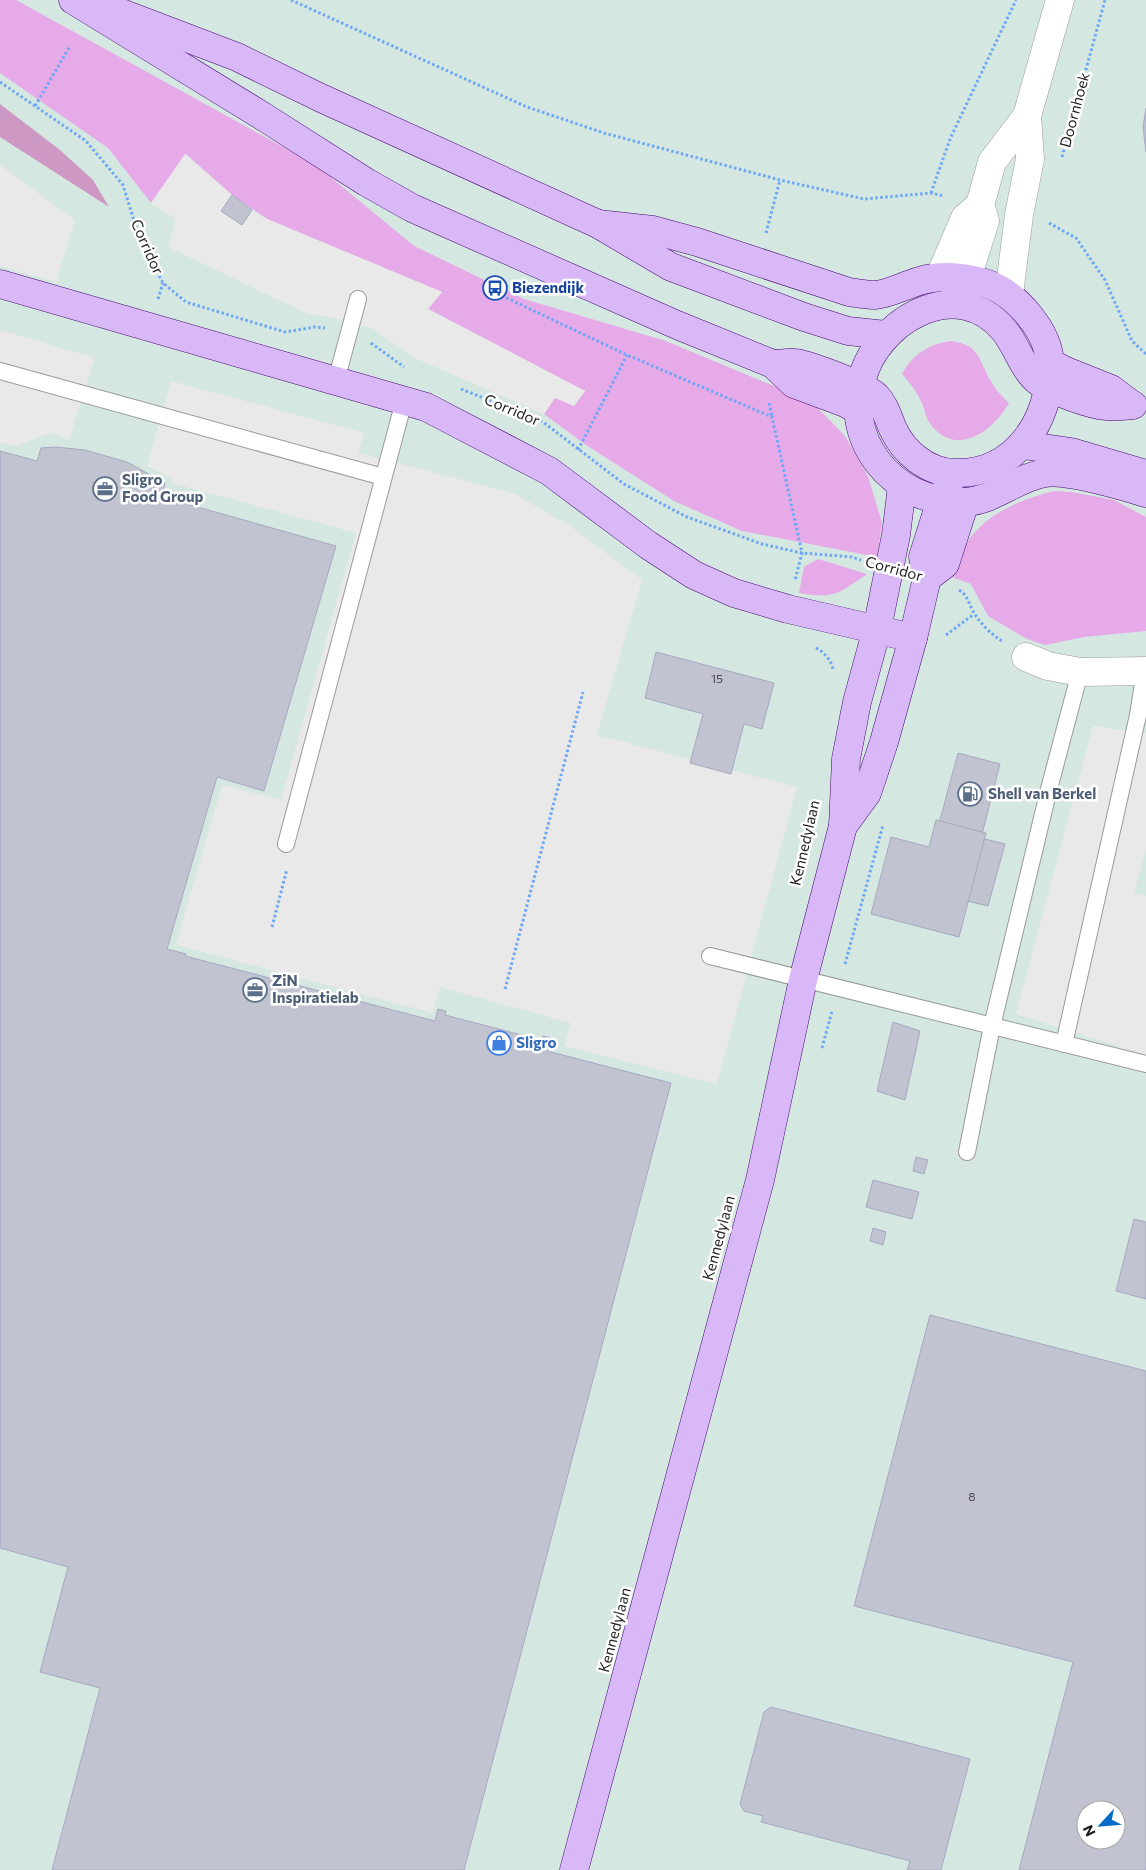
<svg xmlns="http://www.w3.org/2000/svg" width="1146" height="1870" font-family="Commissioner,sans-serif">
  <rect width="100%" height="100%" fill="#e5e3ee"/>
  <path fill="#d5e7e1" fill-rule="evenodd" d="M0 0H1146V1870H0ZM1086 1810H1116V1840H1086Z"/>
  <g fill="#e6aae8">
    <path d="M0 0H16L316 165 414 246 524 299 666 341 812 402 845 436 868 476 882 523 877 557 742 531 674 501 586 445 544 414 555 397 574 406 585 391 428 309 442 292 267 219 232 195 186 154 151 203 108 148 0 73Z"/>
    <path d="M951 341C981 345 978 360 991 381 995 390 1002 396 1009 403 993 431 957 458 931 425 926 419 925 410 922 403 917 392 910 383 902 374 913 354 929 344 951 341Z"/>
    <path d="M1055 491 1072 492 1114 500 1146 517V631L1084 637 1045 645 1027 639 988 616 971 584 952 577C956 565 960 552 968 541 987 513 1023 498 1055 491Z"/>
    <path d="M818 559 867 574C838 594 834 599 799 593L804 567Z"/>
  </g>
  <path fill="#cd99c4" d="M0 104 60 150 93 180 109 207 0 137Z"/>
  <g fill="#e9e9e9">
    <path d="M185 154 232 195 221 211 242 225 252 210 267 219 442 292 428 309 585 391 574 406 555 398 544 414 414 358 374 329 330 317 308 314 168 247 176 219 151 203Z"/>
    <path d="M0 165 75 220 56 282 0 266Z"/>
    <path d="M0 330 95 358 69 440 49 433 16 446 0 442Z"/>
    <path d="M171 381 364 433 358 453 513 493 570 526 642 580 597 735 797 787 717 1084 564 1046 571 1023 440 987 433 1013 176 945 222 785 281 800 356 533 176 484 166 475 147 466Z"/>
    <path d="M1093 726 1146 733V848L1134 893 1146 896V1055L1016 1014Z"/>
  </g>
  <g fill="#c1c3d1" stroke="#a6a8c0" fill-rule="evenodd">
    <path d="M1146 108V152L1143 127Z"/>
    <path d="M232 195 252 210 242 225 221 211Z"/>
    <path d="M56 447 85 450 127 462 165 483 162 497 336 546 264 791 217 777 167 949 186 954 185 956 435 1021 438 1009 446 1011 445 1015 541 1040 543 1036 551 1038 547 1051 671 1083 464 1870H52L100 1688 40 1672 68 1567 0 1548V451L37 461 41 448Z"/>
    <path d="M656 652 774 683 762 729 744 724 731 774 690 763 703 714 645 698Z"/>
    <path d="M958 753 1000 764 981 838 1005 844 988 906 963 900 978 842 937 831Z"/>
    <path d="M936 820 986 833 959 937 871 914 891 837 929 847Z"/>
    <path d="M893 1022 920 1031 905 1100 877 1091Z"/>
    <path d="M916 1157 928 1160 924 1174 913 1171Z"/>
    <path d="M873 1180 919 1192 912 1219 866 1207Z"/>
    <path d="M1134 1219 1146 1222V1299L1116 1291Z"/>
    <path d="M873 1228 886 1232 883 1245 870 1241Z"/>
    <path d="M930 1315 1146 1371V1870H1019L1073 1662 854 1606ZM1086 1810H1116V1840H1086Z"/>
    <path d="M771 1707 970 1759 941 1870H907L910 1861 761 1822 763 1816 744 1811 740 1804 764 1712Z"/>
  </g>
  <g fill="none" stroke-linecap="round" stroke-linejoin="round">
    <g stroke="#9a9a9a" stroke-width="18">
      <g id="lane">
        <path d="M0 371 383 477"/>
        <path d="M336 381 358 299"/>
        <path d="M286 844 404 401"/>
        <path d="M710 956 1146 1064"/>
        <path d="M1064 1044 1138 715 1145 671"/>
        <path d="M967 1152 992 1026 1049 789 1080 672"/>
      </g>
    </g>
    <g stroke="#9a9a9a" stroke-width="29">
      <g id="street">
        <path d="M940 276 965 218 980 205"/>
        <path d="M967 278 985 221 980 205 992 162 1027 116"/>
        <path d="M1009 294 1019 215 1030 159 1027 116 1060 0"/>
        <path d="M1026 657 1048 666 1080 672 1146 671"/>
      </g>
    </g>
    <g stroke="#450772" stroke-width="29">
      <g id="secondary">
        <path d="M73 0 264 117 366 182 412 208 677 325 773 364 794 384 845 403 858 410"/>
        <path d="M111 9 237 57 321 98 598 224 671 267 804 317 848 331 886 335"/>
        <path d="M598 224 653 230 697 242 849 292C857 293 867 295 875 295 887 294 897 289 908 285 933 274 959 275 985 283 1016 293 1049 331 1050 364 1051 420 1015 475 954 473 928 472 904 453 893 429 888 418 885 405 876 396 864 385 812 366 796 363 789 362 780 364 773 364"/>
        <path d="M0 284 426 407 549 471 648 545 694 575 734 593 788 609 913 638"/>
        <path d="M1050 363 1066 371 1111 389 1131 404"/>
        <path d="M1133 405C1124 406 1115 407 1107 406 1090 405 1053 391 1039 382 1022 369 1017 345 1003 329 959 278 888 315 866 367 837 436 892 505 965 502 994 501 1017 477 1046 473 1070 470 1122 486 1146 493"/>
        <path d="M1023 445 1071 452 1146 474"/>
        <path d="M927 578 945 564 965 502"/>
        <path d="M843 826 867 793 884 742 913 638 927 578 923 557 941 500 949 484"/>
        <path d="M574 1870 760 1180 803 980 843 826 846 759 857 702 877 629 896 535 902 486"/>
      </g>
    </g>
    <g stroke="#6ca7f6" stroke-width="3" stroke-dasharray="2.5 2.5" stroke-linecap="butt">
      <path d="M291 0 527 107 604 133 780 180 864 199 931 193 944 196"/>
      <path d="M0 82 86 141 123 185 140 240 163 283 186 302 285 332 315 327 325 328"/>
      <path d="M35 106 70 46"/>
      <path d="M1062 157 1105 0"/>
      <path d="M931 193 950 139 1016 0"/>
      <path d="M1049 223 1076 238 1105 280 1132 341 1146 354"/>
      <path d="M766 233 780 180"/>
      <path d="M495 288 492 291 627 355 772 417 802 553 795 580"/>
      <path d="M158 299 163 283"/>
      <path d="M371 343 404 367"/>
      <path d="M461 389 543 422 624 484 687 517 762 544 802 553 852 557 861 560"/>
      <path d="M769 403 772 417"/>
      <path d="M578 450 627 355"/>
      <path d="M959 590C968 595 969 605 974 613 981 624 992 635 1002 641"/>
      <path d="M946 635 974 614"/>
      <path d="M816 648C824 652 832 661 833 670"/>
      <path d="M272 927 287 869"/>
      <path d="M845 964 883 825"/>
      <path d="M505 989 583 692"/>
      <path d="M822 1048 832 1011"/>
    </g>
    <use href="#lane" stroke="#fff" stroke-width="16"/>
    <use href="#street" stroke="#fff" stroke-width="28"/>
    <use href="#secondary" stroke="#d9b8f8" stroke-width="28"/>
  </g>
  <defs>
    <g id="bus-ring" transform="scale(1.25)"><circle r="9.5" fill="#fff" stroke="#1a4fb4" stroke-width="1.5"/><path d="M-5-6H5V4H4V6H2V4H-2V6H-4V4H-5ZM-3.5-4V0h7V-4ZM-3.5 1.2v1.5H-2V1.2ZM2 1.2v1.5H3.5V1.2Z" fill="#1a4fb4"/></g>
    <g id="office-ring" transform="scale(1.25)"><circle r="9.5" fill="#fff" stroke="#5c6f8a" stroke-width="1.5"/><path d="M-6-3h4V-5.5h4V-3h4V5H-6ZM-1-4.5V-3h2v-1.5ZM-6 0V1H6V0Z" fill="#5c6f8a"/></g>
    <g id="fuel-ring" transform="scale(1.25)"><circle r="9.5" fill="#fff" stroke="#5c6f8a" stroke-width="1.5"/><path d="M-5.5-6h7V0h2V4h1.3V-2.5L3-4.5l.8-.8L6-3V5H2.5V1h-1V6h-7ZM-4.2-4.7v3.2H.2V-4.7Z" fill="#5c6f8a"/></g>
    <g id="shop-ring" transform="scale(1.25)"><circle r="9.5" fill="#fff" stroke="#3f7fe0" stroke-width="1.5"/><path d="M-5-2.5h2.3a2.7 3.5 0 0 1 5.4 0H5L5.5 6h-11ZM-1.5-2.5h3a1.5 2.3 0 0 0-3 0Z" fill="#3f7fe0"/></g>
  </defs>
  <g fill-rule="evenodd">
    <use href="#bus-ring" x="495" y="288"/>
    <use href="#office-ring" x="105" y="489"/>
    <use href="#fuel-ring" x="970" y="794"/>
    <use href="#office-ring" x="255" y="990"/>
    <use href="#shop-ring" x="499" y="1043"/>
  </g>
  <g text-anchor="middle" stroke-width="5" stroke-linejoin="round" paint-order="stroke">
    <g font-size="12" fill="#46464a">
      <text x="717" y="683">15</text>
      <text x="972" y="1501">8</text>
    </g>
    <g font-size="15" fill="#1d1d1d" stroke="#fff">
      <text transform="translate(1075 110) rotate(-75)" y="5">Doornhoek</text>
      <text transform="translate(147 247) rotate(66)" y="5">Corridor</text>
      <text transform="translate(512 410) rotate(23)" y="5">Corridor</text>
      <text transform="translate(894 569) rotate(15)" y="5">Corridor</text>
      <text transform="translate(805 843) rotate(-77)" y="5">Kennedylaan</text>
      <text transform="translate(719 1238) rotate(-75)" y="5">Kennedylaan</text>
      <text transform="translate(615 1630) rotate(-75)" y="5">Kennedylaan</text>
    </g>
    <g font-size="15" font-weight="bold" fill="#164399" stroke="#fff" text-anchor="start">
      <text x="512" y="293">Biezendijk</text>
    </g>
    <g font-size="15" font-weight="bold" fill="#4e5e75" stroke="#fff" text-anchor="start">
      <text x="122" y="485">Sligro<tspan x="122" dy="17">Food Group</tspan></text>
      <text x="988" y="799">Shell van Berkel</text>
      <text x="272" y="986">ZiN<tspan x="272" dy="17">Inspiratielab</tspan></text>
    </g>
    <g font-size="15" font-weight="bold" fill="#366cbe" stroke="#fff" text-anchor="start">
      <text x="516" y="1048">Sligro</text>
    </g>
  </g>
  <g transform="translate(1101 1825) rotate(244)"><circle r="24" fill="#ffffff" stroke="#a5a5a5"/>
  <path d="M0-4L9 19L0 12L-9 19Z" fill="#056bc6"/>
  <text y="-8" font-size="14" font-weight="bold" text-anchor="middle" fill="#1d1d1d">N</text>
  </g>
</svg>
